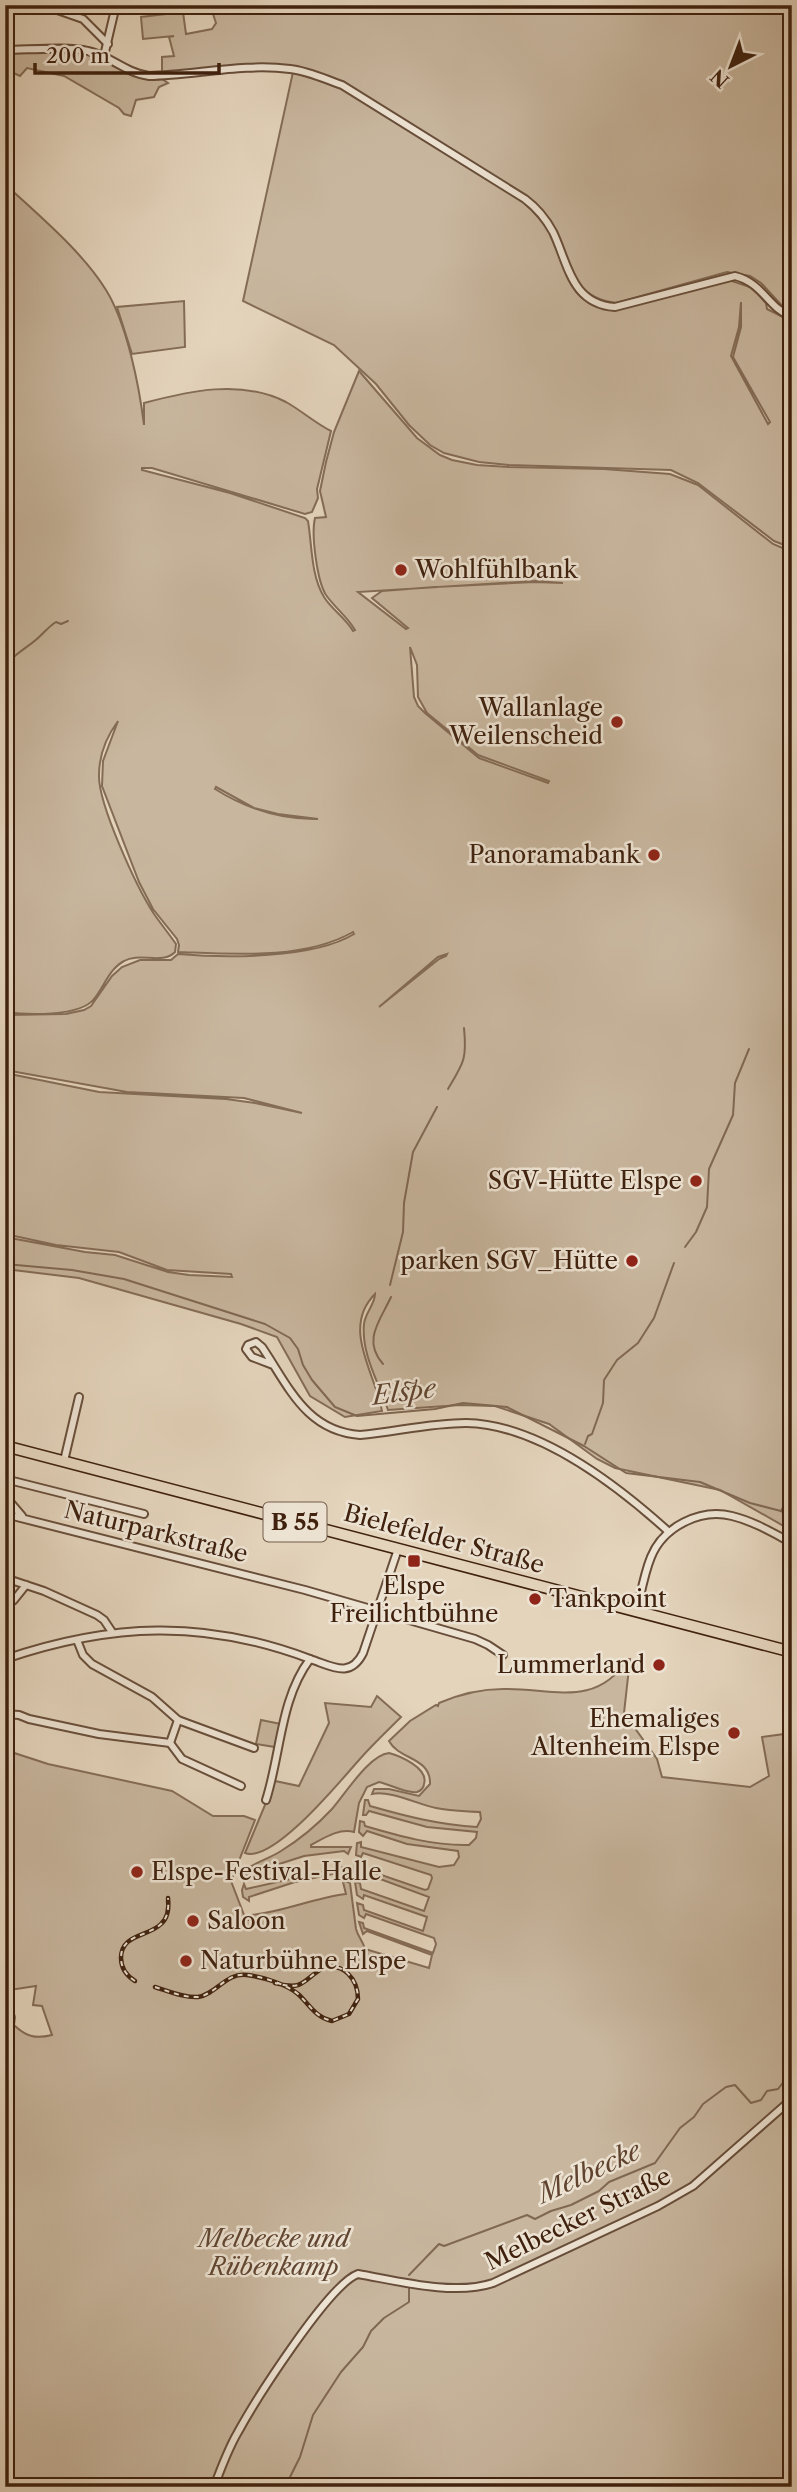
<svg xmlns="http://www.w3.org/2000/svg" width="797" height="2492" font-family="'Libre Caslon Text',serif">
  <rect width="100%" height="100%" fill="#e4d4bc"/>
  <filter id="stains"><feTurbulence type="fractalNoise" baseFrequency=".00286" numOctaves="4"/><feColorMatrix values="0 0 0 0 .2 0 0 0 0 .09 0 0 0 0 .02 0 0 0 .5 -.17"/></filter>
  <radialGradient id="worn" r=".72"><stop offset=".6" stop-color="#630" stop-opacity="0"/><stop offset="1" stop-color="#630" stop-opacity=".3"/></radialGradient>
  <g fill="#c8b69e" stroke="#846c56" stroke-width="2" fill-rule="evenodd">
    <path d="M210 5H792V306L785 309 761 283 750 276 727 272 616 303C562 297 570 245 544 212 539 206 532 201 527 197L342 83 302 68 162 73V57L174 56 169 37 174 36 143 39 141 17 183 12 186 34 212 29 216 23Z"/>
    <path d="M12 51 87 52 133 76 145 79H162L168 83 159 87 154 97 136 100 131 116 124 114 119 108 64 76 27 68 20 76 7 70Z"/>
    <path d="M293 72 338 87 411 130 522 201C533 211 544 222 551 235 568 270 564 303 614 310L729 280 753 288 766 303 767 309 791 321 792 548 774 541 698 483 671 470 509 465 479 462 444 453 430 445 409 425 376 384 334 345 243 301ZM741 302V327L733 357 770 422 768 424 731 356 739 327Z"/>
    <path d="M5 184C38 215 82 251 106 290 127 324 139 385 144 425V403C189 391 241 379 286 402 302 411 315 423 331 431L317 489 318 498 312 512 305 514 152 468H142V470L230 493 305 518 308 521C312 545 311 576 324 597 332 610 345 617 353 631L355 630C347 616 335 608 326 595 317 581 311 534 315 518L326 517 320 491 326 462 334 432 359 371 417 438 440 455 452 460 477 465 509 467 604 469 670 474 698 485 773 544 792 552V1526L782 1525 720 1490 615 1468 597 1459 549 1424 495 1406 460 1405 388 1410C379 1383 361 1354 364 1324 365 1313 375 1304 375 1294 341 1328 375 1372 382 1411L345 1417 310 1396 277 1337 241 1324 79 1278 5 1269V1237L85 1252 115 1255 168 1272 189 1275 232 1277 231 1274 167 1270 119 1252 56 1245 5 1234V1073L99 1092 226 1099 255 1103 302 1113 244 1098 127 1092 5 1070V1015L66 1014 84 1010 91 1006 112 976 122 967 140 960H171L178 954C226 958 313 959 354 934L353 932C304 960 232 954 178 952L179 945 177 939 153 909 139 882 102 786 103 761 118 721C107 736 99 755 99 775 98 804 137 888 154 914 161 924 169 934 176 944L175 952C163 965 139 952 124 961 109 969 104 987 94 999 80 1017 26 1015 5 1012V668L11 660 9 659 5 664ZM535 581 563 583 534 582 435 587 382 591 372 598 408 628 406 629 358 592ZM410 647 417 665 418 697 427 713 478 755 549 781 548 783 479 758 425 713 418 706 414 697ZM216 787 254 808 278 814 318 819C280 820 247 809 215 789ZM447 954 446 956 439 959 379 1007 438 957Z"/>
    <path d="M184 301 185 347 132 354 117 307Z"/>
    <path d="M628 1659H630L624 1713 657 1759 662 1777 750 1787 769 1776 762 1737 792 1733V2487H5V1984L15 2017 14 2025C26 2037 36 2039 52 2035L42 2006 33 2005 36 1986 10 1990 5 1976V1750L48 1764 172 1791 213 1816H244L255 1820 231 1881 246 1920H252L251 1915C284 1912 313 1898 346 1894L343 1882H348L350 1883 356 1929C358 1937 363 1941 365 1949L429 1968 432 1955 367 1931 363 1934 359 1922 363 1923 364 1928 433 1953 436 1944 434 1938 366 1914 364 1918 359 1915 357 1903 363 1905 364 1910 423 1931 427 1917 364 1895 363 1899 357 1895 355 1882 360 1883 361 1889 424 1911 429 1897 364 1873 361 1878 357 1876 354 1872 355 1864H360L361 1868 425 1890 428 1889 432 1878 431 1875 363 1853 361 1857 356 1855 357 1843 361 1842V1847L439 1867 454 1865 459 1857 458 1851 407 1844 367 1831 363 1836 359 1832 360 1821 364 1822 365 1826C399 1836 434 1846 469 1845L476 1838 477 1832 427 1827 369 1811 366 1815H363L365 1800H368L370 1806C405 1816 440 1825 477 1827L481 1819 480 1812C465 1811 450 1811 436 1808 417 1804 390 1790 372 1794L374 1789H389L419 1796 430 1784C431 1757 399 1760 389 1741L410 1721 436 1705 438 1706 439 1703C460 1694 481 1689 503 1689 552 1688 595 1709 628 1659Z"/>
    <path d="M377 1696 401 1717C387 1731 372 1745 359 1760 341 1780 273 1864 245 1853L275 1781 299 1786 329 1723 325 1703 371 1707Z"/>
    <path d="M261 1720 281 1724 275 1747 256 1744Z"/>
    <path d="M389 1753C400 1756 429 1768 424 1784 424 1787 421 1791 417 1792 407 1794 389 1784 379 1782L367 1787 359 1803 354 1832C339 1828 324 1838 311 1845V1847H351L348 1854 344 1851 304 1856 242 1876 243 1872C254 1862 269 1859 281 1851 299 1840 318 1824 332 1809 346 1793 369 1755 389 1753Z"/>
    <path d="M348 1866V1871L344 1875 337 1873 295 1882 249 1897V1901L243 1897 242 1890 244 1884 246 1889Z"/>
  </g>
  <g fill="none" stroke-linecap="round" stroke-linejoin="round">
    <g stroke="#806853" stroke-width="2">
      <path d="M5 666C16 652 26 649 38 638 44 633 48 627 56 622L61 624 68 621"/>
      <path d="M448 1089C464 1062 467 1059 464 1028"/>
      <path d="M685 1247 696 1232 707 1207 709 1169 733 1115 735 1083 749 1049"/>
      <path d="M5 1264 72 1270 124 1279 265 1324 290 1338 298 1349 303 1365 312 1380 335 1407 357 1416 435 1409 463 1403 507 1407 584 1446 626 1473 700 1482 750 1503 781 1511 792 1517"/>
      <path d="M390 1285 403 1232 404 1203 413 1152 437 1107"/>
      <path d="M383 1364C362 1340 380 1321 391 1297"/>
      <path d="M585 1444 588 1436 592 1434 603 1403 604 1380 617 1360 638 1343 654 1318 674 1263"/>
      <path d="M781 1511 792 1491"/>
      <path d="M409 2275 439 2244 444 2246 527 2215 535 2219 551 2211 571 2205 599 2191 609 2182 655 2163 680 2128 694 2117 703 2104 726 2087 735 2085 751 2103 761 2100 767 2091 778 2089 792 2071"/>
      <path d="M285 2487 300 2457 313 2415 341 2372 363 2347 371 2331 384 2318 409 2302V2288"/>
    </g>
    <g stroke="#684e3a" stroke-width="10">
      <g id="minor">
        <path d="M43 5 83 19 108 44"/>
        <path d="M5 50C27 50 69 46 88 51 111 56 126 73 149 76 195 75 244 63 290 69 308 71 325 79 342 85L525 199C537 208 546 219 553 232 568 263 571 304 615 307L735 276C763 283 768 308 792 317"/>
        <path d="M104 56 116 5"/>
        <path d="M273 1365 252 1357 246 1349 248 1345 256 1342 262 1347C289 1387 306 1431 360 1435 395 1432 430 1423 466 1423 538 1424 617 1485 669 1532"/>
        <path d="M64 1461 79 1397"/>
        <path d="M5 1479 144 1514"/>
        <path d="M5 1496 22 1516"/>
        <path d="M5 1514 305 1590 475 1639 488 1645 503 1655"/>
        <path d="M5 1578 44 1591 97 1615 104 1620 112 1632"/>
        <path d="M5 1606 14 1600 26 1585"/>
        <path d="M637 1610C641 1593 644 1574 651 1557 663 1527 700 1508 732 1516 753 1521 773 1533 792 1543"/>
        <path d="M77 1640 83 1655 92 1664 152 1697 178 1720 254 1748"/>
        <path d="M5 1659C111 1623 204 1619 310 1659"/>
        <path d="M5 1714 19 1715 29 1719 99 1734 170 1743 182 1759 241 1786"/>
        <path d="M170 1743 178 1720"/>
        <path d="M266 1800C281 1753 280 1699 310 1659 332 1666 350 1679 363 1653L398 1549"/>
        <path d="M214 2487C221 2468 228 2449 238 2432 255 2401 329 2284 358 2274 398 2281 454 2296 493 2283L658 2206 693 2186 792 2099"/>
      </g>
    </g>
    <g stroke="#3f210e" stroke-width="13">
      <path id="primary" d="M5 1446 792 1652"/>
    </g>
    <use href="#minor" stroke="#ede3d3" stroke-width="6"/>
    <use href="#primary" stroke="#e4d4bc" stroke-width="10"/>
    <g stroke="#3f210e" stroke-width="4.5">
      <g id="rail">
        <path d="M135 1981C127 1976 121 1968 121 1958 121 1934 148 1937 161 1924 168 1918 169 1907 168 1898"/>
        <path d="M155 1987C168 1991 184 1998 198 1997 217 1994 226 1972 247 1975 263 1977 286 1984 298 1994 310 2005 315 2017 332 2021L349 2014 358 1999C358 1980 343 1960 322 1969 313 1973 307 1982 298 1985 290 1987 283 1985 275 1983"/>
      </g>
    </g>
    <use href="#rail" stroke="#ede3d3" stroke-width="2" stroke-dasharray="5" stroke-linecap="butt"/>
  </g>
  <g fill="#8f2418" stroke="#ede3d3" stroke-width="2.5">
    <circle cx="401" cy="570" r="7"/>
    <circle cx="617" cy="722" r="7"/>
    <circle cx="654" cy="855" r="7"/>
    <circle cx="696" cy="1181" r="7"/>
    <circle cx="632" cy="1261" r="7"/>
    <rect x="407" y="1554" width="14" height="14" rx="3.5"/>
    <circle cx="535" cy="1599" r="7"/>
    <circle cx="659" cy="1665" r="7"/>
    <circle cx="734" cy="1733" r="7"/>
    <circle cx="137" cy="1872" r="7"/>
    <circle cx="193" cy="1921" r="7"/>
    <circle cx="186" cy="1961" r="7"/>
  </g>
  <g text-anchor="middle" stroke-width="5" stroke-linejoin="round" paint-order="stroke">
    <rect fill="#ede3d3" stroke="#735b49" stroke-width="2" x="263.5" y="1502.5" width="63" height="39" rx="5"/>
    <g font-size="23" font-weight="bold" fill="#3f210e">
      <text x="295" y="1530">B 55</text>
    </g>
    <g font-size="24" fill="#3f210e" stroke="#ede3d3" text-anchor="end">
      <text x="415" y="578" text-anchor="start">Wohlfühlbank</text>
      <text x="603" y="716">Wallanlage<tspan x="603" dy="28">Weilenscheid</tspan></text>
      <text x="640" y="863">Panoramabank</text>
      <text x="682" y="1189">SGV-Hütte Elspe</text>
      <text x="618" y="1269">parken SGV_Hütte</text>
      <text x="414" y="1594" text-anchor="middle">Elspe<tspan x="414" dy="28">Freilichtbühne</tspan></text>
      <text x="549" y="1607" text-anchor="start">Tankpoint</text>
      <text x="645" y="1673">Lummerland</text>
      <text x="720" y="1727">Ehemaliges<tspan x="720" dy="28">Altenheim Elspe</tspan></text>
      <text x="151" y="1880" text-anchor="start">Elspe-Festival-Halle</text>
      <text x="207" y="1929" text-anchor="start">Saloon</text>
      <text x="200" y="1969" text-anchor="start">Naturbühne Elspe</text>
    </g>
    <g font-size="24" fill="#3f210e" stroke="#ede3d3">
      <text transform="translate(156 1532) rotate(14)" y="8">Naturparkstraße</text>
      <text transform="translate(444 1539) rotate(15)" y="8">Bielefelder Straße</text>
      <text transform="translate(578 2219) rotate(-26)" y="8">Melbecker Straße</text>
    </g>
    <g font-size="24" font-style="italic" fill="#614632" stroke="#ede3d3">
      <text x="274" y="2247">Melbecke und<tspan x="274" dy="28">Rübenkamp</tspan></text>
    </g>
    <g font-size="26" font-style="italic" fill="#604430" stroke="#ede3d3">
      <text transform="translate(404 1392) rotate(-7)" y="9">Elspe</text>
      <text transform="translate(589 2172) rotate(-25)" y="9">Melbecke</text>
    </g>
  </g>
  <rect width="797" height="2492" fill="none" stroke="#e4d4bc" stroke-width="28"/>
  <rect x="7" y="7" width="783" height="2478" fill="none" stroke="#3f210e" stroke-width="3.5"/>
  <rect x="14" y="14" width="769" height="2464" fill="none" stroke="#3f210e" stroke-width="2"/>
  <g transform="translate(731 66) rotate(222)" stroke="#ede3d3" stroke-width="5" paint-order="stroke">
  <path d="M0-5L12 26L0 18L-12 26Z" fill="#3f210e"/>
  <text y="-10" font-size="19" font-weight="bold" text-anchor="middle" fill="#3f210e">N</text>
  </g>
  <path d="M35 63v10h184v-10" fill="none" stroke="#3f210e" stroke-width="3.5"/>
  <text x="46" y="63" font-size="21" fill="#3f210e" stroke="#ede3d3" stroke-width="5" paint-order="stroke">200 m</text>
  <rect width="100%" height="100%" filter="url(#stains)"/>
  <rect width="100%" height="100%" fill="url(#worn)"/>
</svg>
